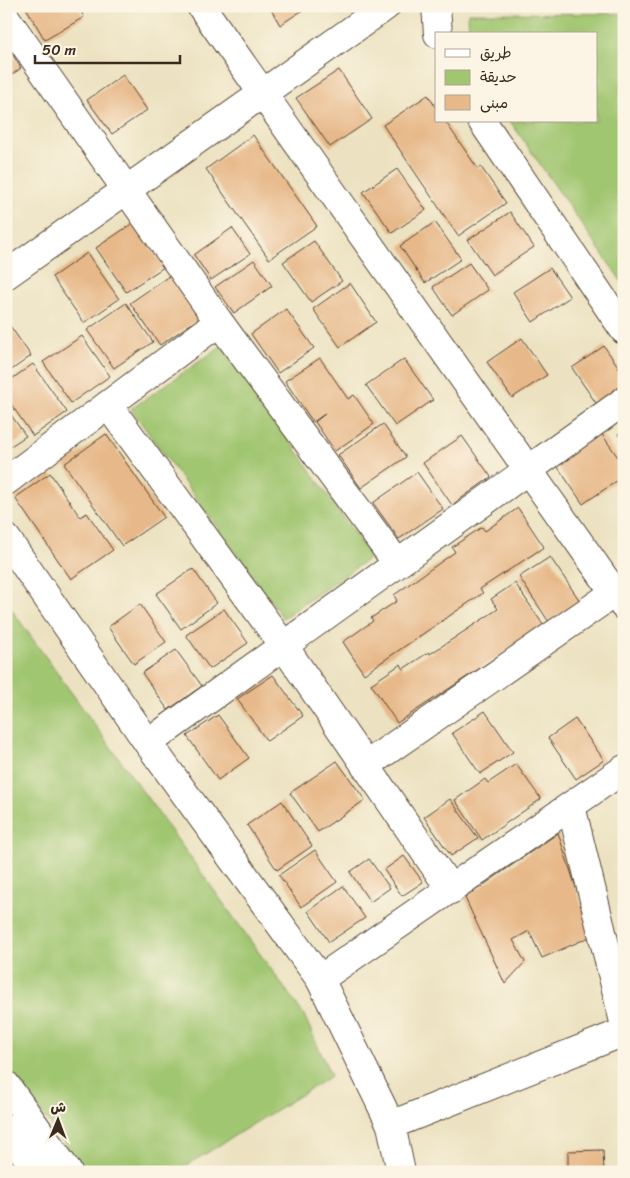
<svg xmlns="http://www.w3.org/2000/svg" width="630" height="1178" font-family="Sriracha,'Playpen Sans Arabic',sans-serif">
  <rect width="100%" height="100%" fill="#fcf5e5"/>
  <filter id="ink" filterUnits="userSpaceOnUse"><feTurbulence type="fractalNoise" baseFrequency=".02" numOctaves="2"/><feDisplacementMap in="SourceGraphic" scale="10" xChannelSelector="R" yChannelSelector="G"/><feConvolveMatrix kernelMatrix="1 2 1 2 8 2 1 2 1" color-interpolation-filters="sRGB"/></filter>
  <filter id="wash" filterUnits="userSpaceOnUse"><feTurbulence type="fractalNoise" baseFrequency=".0096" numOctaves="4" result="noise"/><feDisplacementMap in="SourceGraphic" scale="20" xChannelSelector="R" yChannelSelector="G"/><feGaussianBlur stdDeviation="1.12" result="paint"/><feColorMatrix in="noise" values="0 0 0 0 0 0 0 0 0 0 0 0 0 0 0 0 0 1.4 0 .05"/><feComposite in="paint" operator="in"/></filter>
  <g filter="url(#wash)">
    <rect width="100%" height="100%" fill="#ece2c1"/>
    <g fill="#a1c671" stroke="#6e7848">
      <path d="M468 13 624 14V285L510 121H596V34H469Z"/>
      <path d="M223 345 371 557 283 618 131 409Z"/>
      <path d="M6 602 304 1015 331 1076 176 1172H85L6 1065Z"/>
    </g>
    <g id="blocks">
      <g fill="#e7b98a">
        <path d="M25 6H78L84 17 45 40Z"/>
        <path d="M269 6H309L280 25Z"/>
        <path d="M6 44 21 68 6 79Z"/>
        <path d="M339 70 372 119 330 147 296 98Z"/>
        <path d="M123 75 147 110 112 134 87 100Z"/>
        <path d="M428 95 436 108V121H445L478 169 481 167 506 203 458 236 383 125Z"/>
        <path d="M253 135 317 226 269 259 206 169Z"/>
        <path d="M397 169 426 210 392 233 363 192Z"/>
        <path d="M510 212 534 247 492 275 468 240Z"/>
        <path d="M435 222 461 259 425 283 400 246Z"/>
        <path d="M133 223 164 267 126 292 96 248Z"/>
        <path d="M232 228 250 254 211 280 194 255Z"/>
        <path d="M314 241 342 281 311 302 283 262Z"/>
        <path d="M87 253 119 299 84 323 52 277Z"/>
        <path d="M254 260 272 286 234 313 215 287Z"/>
        <path d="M469 263 488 290 452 315 433 287Z"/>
        <path d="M550 268 570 297 533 322 513 292Z"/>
        <path d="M172 274 201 317 160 345 130 303Z"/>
        <path d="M350 283 376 322 340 347 313 309Z"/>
        <path d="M126 303 153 342 114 368 87 330Z"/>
        <path d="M286 309 314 348 278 373 251 334Z"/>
        <path d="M6 320 31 356 6 374Z"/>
        <path d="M82 336 110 376 71 403 43 362Z"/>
        <path d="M522 338 547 375 512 398 487 362Z"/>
        <path d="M604 346 624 375V389L598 406 572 368Z"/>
        <path d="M320 358 348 399 354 395 374 424 335 451 315 422 326 413 313 422 285 381Z"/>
        <path d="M404 359 433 400 395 426 366 385Z"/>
        <path d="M33 364 67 412 33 436 6 397V383Z"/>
        <path d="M6 408 26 436 6 449Z"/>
        <path d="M383 424 406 457 361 488 338 455Z"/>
        <path d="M624 430V442L618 434Z"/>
        <path d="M601 433 624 466V476L583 504 555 463Z"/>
        <path d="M106 434 164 517 122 546 64 464Z"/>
        <path d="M462 436 491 477 452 505 423 463Z"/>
        <path d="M417 472 443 509 399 539 373 503Z"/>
        <path d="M50 473 80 517 87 513 113 550 71 579 15 498Z"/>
        <path d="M518 508 544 547 480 589 483 593 364 674 343 642 373 621 371 618 397 601 394 595 455 552 452 547 482 527 485 531Z"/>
        <path d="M550 557 580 601 549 622 519 577Z"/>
        <path d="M193 569 217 603 181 629 156 594Z"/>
        <path d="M515 583 544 626 397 723 371 684 401 664 403 669 429 652 430 654 498 609 491 599Z"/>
        <path d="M140 604 166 642 134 664 108 627Z"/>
        <path d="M224 609 248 643 210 669 186 635Z"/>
        <path d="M176 650 202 686 168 710 142 673Z"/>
        <path d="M273 675 303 716 267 741 237 699Z"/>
        <path d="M485 711 513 752 480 774 452 733Z"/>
        <path d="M218 715 249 758 218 780 187 736Z"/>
        <path d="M575 719 604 760 576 779 548 738Z"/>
        <path d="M337 761 365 800 318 832 290 793Z"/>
        <path d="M516 764 541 799 482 840 455 800 485 779 488 783Z"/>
        <path d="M450 799 478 838 451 856 424 817Z"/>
        <path d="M282 801 312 846 277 870 247 825Z"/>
        <path d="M558 833 592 936 542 958 529 931 513 940 525 962 505 984 465 898Z"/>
        <path d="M315 850 337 882 301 907 279 875Z"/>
        <path d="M404 856 423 882 402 896 384 870Z"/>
        <path d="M369 859 390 888 370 902 350 872Z"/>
        <path d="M343 886 365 918 329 942 308 911Z"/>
        <path d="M603 1150 604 1172H568V1151Z"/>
      </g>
    </g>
  </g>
  <g filter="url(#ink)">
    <use href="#blocks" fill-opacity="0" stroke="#564636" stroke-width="1"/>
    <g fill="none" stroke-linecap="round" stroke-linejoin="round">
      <g stroke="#564636" stroke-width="30">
        <g id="minor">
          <path d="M201 6 624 606"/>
          <path d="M436 6 438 34"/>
          <path d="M6 18 219 322 397 563"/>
          <path d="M482 121 624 330"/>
          <path d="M6 275 386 6"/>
          <path d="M108 405 283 645 451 890"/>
          <path d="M6 481 219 322"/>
          <path d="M6 538 148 743 320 979 391 1125 401 1172"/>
          <path d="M148 743 624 401"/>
          <path d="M365 766 614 593"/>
          <path d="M571 806 624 1022"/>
          <path d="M320 979 624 769"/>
          <path d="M6 1085 68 1172"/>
          <path d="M391 1125 624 1032"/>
          <path d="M6 1128 38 1172"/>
        </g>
      </g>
      <use href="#minor" stroke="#fff" stroke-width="28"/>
    </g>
  </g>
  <rect width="630" height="1178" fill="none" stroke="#fcf5e5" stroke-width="25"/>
  <rect x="435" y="32" width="162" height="90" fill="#fcf5e5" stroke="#afa495"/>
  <rect x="445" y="49" width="25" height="8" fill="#ffffff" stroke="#afa495"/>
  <text x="480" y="58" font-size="15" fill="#3b2a1e">طريق</text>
  <rect x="445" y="70" width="25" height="15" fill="#a1c671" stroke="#afa495"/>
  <text x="480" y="82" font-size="15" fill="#3b2a1e">حديقة</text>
  <rect x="445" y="95" width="25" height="15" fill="#e7b98a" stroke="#afa495"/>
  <text x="480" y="108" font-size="15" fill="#3b2a1e">مبنى</text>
  <g transform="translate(58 1120) rotate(1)" stroke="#fcf5e5" stroke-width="4" paint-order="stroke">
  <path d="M0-4L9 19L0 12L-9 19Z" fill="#3b2a1e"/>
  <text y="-8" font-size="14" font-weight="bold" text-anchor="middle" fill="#3b2a1e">ش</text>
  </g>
  <path d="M35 55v8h145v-8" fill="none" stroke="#3b2a1e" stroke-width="2.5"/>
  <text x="42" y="55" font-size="15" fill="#3b2a1e" stroke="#fcf5e5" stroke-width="4" paint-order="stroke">50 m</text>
</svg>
